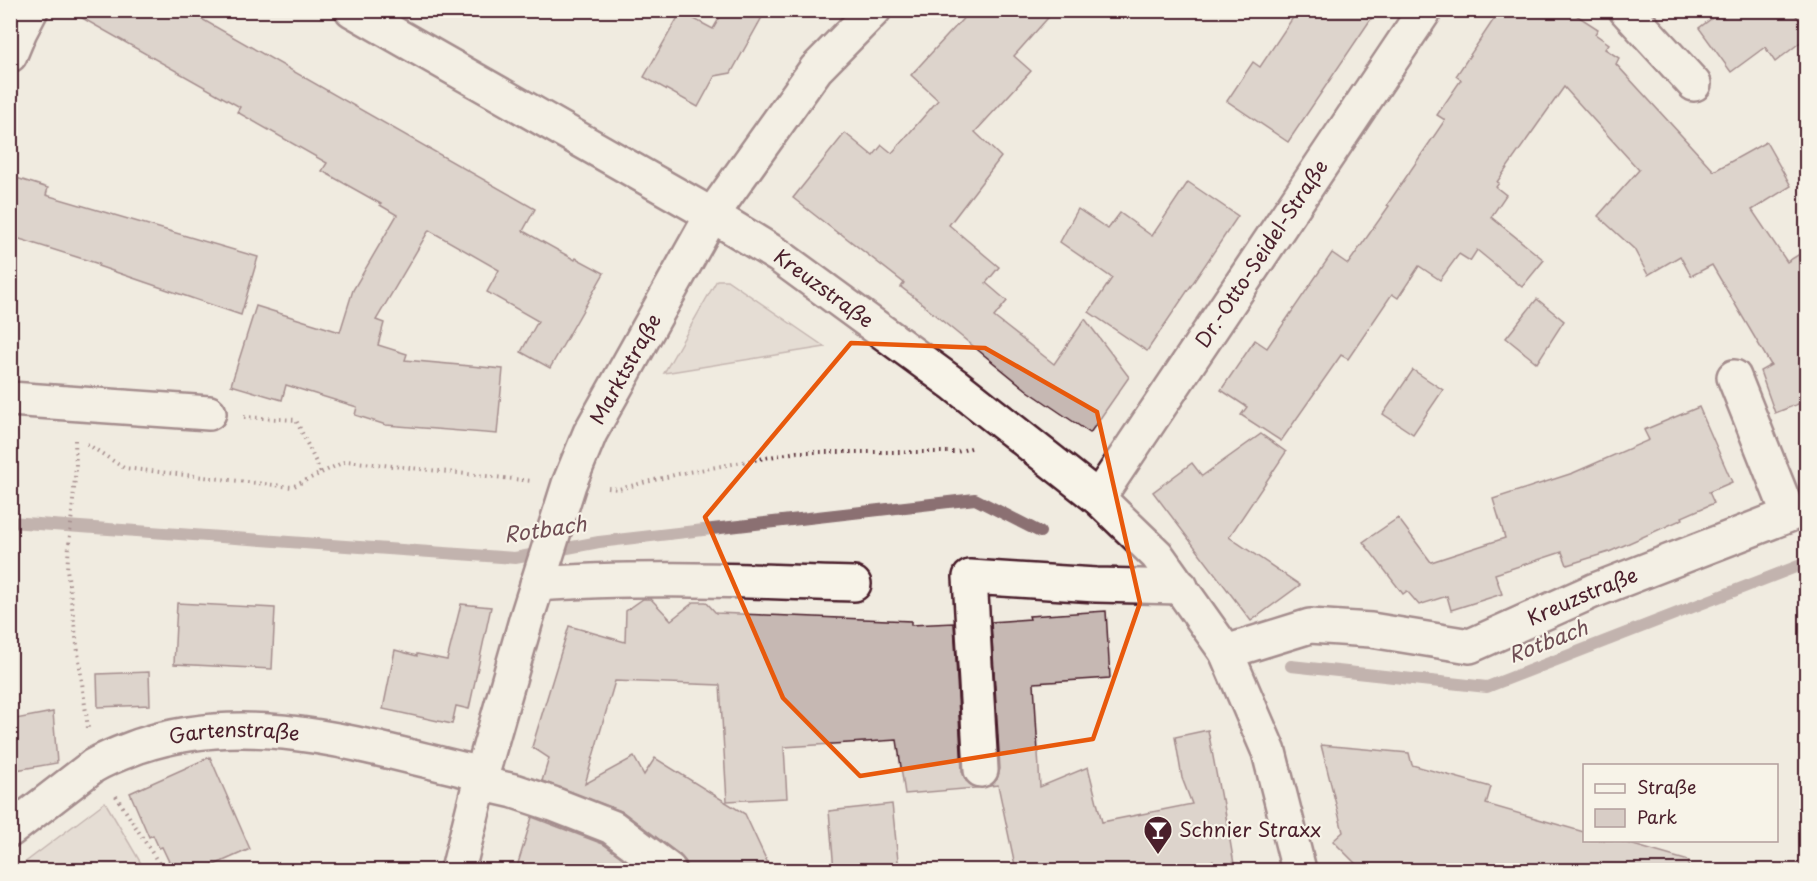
<svg xmlns="http://www.w3.org/2000/svg" width="1817" height="881" font-family="'Playpen Sans',sans-serif">
  <rect width="100%" height="100%" fill="#f0ebe0"/>
  <filter id="ink" filterUnits="userSpaceOnUse"><feTurbulence type="fractalNoise" baseFrequency=".0167" numOctaves="2"/><feDisplacementMap in="SourceGraphic" scale="12" xChannelSelector="R" yChannelSelector="G"/><feConvolveMatrix kernelMatrix="1 2 1 2 8 2 1 2 1" color-interpolation-filters="sRGB"/></filter>
  <g filter="url(#ink)">
    <g fill="#d8cdc6" stroke="#917678" stroke-width="1.5">
      <path d="M717 280H727L825 347 664 373Z"/>
      <path d="M105 802 145 870H15Z"/>
    </g>
    <g fill="none" stroke-linecap="round" stroke-linejoin="round">
      <g stroke="#8b6f72" stroke-width="12">
        <path d="M10 522 515 558 599 542 975 499 1040 532"/>
        <path d="M1291 666 1487 687 1806 563"/>
      </g>
    </g>
    <g fill="#c6b8b3" stroke="#4a1f2b" stroke-width="1.5">
      <path d="M68 10H186L535 209 523 231 575 260 576 258 604 273 550 368 521 352 538 321 487 292 499 270 429 230 376 320 384 323 378 345 407 354 405 360 503 369 497 434 386 425 355 415 357 407 286 385 282 400 231 385 256 306 340 332 353 290 397 215 380 205 381 204 322 171 327 163 237 112 240 107Z"/>
      <path d="M724 10H766L731 73 715 76 698 107 644 77 681 12 713 29Z"/>
      <path d="M971 10H1055L1014 56 1031 71 975 132 1001 157 949 225 999 267 986 283 1007 301 994 317 1054 364 1085 319 1129 377 1090 433 1028 391 924 306V305L901 287 904 283 840 233 839 234 793 198 845 133 873 156 882 145 892 153 938 100 911 75Z"/>
      <path d="M1298 10H1377L1288 142 1227 101 1253 62 1260 67Z"/>
      <path d="M1500 10 1570 11 1598 29 1595 34 1609 44 1605 49 1619 58 1616 64 1714 171 1766 142 1791 186 1752 210 1787 262 1806 250V401L1775 413 1760 371 1771 365 1712 265 1691 276 1680 256 1648 275 1634 249 1598 216 1639 170 1564 87 1497 182 1499 183 1496 187 1506 195 1491 217 1544 260 1522 287 1477 250 1470 261 1459 254 1440 280 1419 266 1398 298 1392 294 1348 359 1341 355 1281 441 1241 415 1247 407 1221 390 1255 340 1267 348 1332 253 1348 264 1389 206 1387 205 1445 120 1437 115 1461 80 1456 76Z"/>
      <path d="M1723 10H1792L1806 29V38L1775 62 1765 47 1731 72 1699 28Z"/>
      <path d="M10 176 48 188 46 195 258 257 241 315 98 266 99 264 10 236Z"/>
      <path d="M1188 182 1238 216 1147 351 1089 312 1112 278 1060 242 1078 209 1108 229 1120 213 1152 236Z"/>
      <path d="M1537 299 1564 321 1537 363 1506 338Z"/>
      <path d="M1413 370 1443 390 1413 434 1383 414Z"/>
      <path d="M1699 407 1732 482 1709 492 1714 503 1682 517 1683 519 1609 552 1567 565 1562 552 1495 574 1502 594 1451 610 1447 596 1419 605 1407 591 1403 594 1363 542 1398 518 1431 562 1505 538 1493 499 1573 473 1649 440 1644 430Z"/>
      <path d="M1261 434 1286 452 1229 537 1300 585 1251 621 1153 492 1192 463 1202 476Z"/>
      <path d="M643 599H651L671 620 694 602H706L716 613 911 621V625L954 623 962 771 966 781 976 788 905 794 897 740 784 747 787 798 727 801 720 685 615 681 585 784 634 757 644 775 655 758 745 814 771 870H687L686 862 680 855 623 812 542 781 549 758 532 747 569 626 625 642 626 611Z"/>
      <path d="M177 603 275 608 272 669 174 664Z"/>
      <path d="M461 604 491 607 469 709 456 706 452 724 383 709 395 650 417 656V654L447 660Z"/>
      <path d="M1106 611 1110 678 1034 683 1040 787 1088 767 1102 822 1192 804 1182 778 1175 737 1208 730 1221 799H1223L1235 870H1217L1213 861 1162 870H1016L998 785 990 786 997 779 1000 769 991 622 1030 619 1029 616Z"/>
      <path d="M149 672 150 705 98 707 97 674Z"/>
      <path d="M53 712 57 763 10 771V720Z"/>
      <path d="M1321 745 1409 753 1412 765 1491 787 1486 804 1584 832V840H1616L1689 861 1688 870H1362L1333 841 1343 832Z"/>
      <path d="M210 757 250 849 203 870H173L162 847 159 848 153 835 149 837 130 793Z"/>
      <path d="M892 804 899 870H834L829 811Z"/>
      <path d="M532 817 603 844 639 870H516Z"/>
    </g>
    <g fill="none" stroke-linecap="round" stroke-linejoin="round">
      <g stroke="#4a1f2b" stroke-width="38">
        <g id="minor">
          <path id="s1" d="M352 10 712 215 779 256 955 385 1098 498 1157 555 1226 652 1269 752 1299 870"/>
          <path d="M1626 10 1694 84"/>
          <path d="M10 55 20 31 31 10"/>
          <path d="M10 399 209 413"/>
          <path id="s2" d="M1098 498 1425 10"/>
          <path d="M537 584C642 576 748 581 854 584"/>
          <path id="s3" d="M1226 652 1310 626 1371 630 1470 646 1593 591 1789 515 1734 377"/>
          <path d="M981 770 970 577 1096 585 1181 587"/>
          <path d="M479 783 514 791 553 804 612 827 669 870"/>
          <path id="s4" d="M10 830 93 766C108 757 123 752 139 746 255 707 368 748 482 774"/>
          <path id="s5" d="M458 870 482 774 526 620 569 484 590 433 712 215 816 69 874 10"/>
        </g>
      </g>
      <g stroke="#4a1f2b" stroke-width="4" stroke-dasharray="1.5 4.5" stroke-linecap="butt">
        <path d="M244 417 296 420 321 473"/>
        <path d="M75 440 76 466 67 569 88 728"/>
        <path d="M87 444 124 468 292 487 346 461 532 481"/>
        <path d="M608 488 619 489 678 474 797 452H957L974 447"/>
        <path d="M116 796 163 870"/>
      </g>
      <use href="#minor" stroke="#f7f3e8" stroke-width="33"/>
    </g>
  </g>
  <path d="M0 0H1817V881H0ZM851 343 985 348 1097 412 1140 603 1093 739 860 776 783 698 705 517Z" fill="#f0ebe0" fill-opacity=".55" fill-rule="evenodd"/>
  <path fill="none" stroke="#e8590c" stroke-width="4.5" stroke-linejoin="round" d="M851 343 985 348 1097 412 1140 603 1093 739 860 776 783 698 705 517Z"/>
  <defs>
    <g id="bar-pin" transform="scale(1.5)"><path d="M0 17L-7.5 6A9.5 9.5 0 1 1 7.5 6Z" fill="#4a1f2b" stroke="#f7f3e8"/><path d="M-6-5H6L.8 .8V4.5H3.5V6h-7V4.5H-.8V.8Z" fill="#fff"/></g>
  </defs>
  <g fill-rule="evenodd">
    <use href="#bar-pin" x="1158" y="830"/>
  </g>
  <g text-anchor="middle" stroke-width="4.5" stroke-linejoin="round" paint-order="stroke">
    <g font-size="20" fill="#4a1f2b" stroke="#f7f3e8">
      <text dy="7" stroke="none"><textPath href="#s2" startOffset="294">Dr.-Otto-Seidel-Straße</textPath></text>
      <text dy="7" stroke="none"><textPath href="#s1" startOffset="548">Kreuzstraße</textPath></text>
      <text dy="7" stroke="none"><textPath href="#s5" startOffset="530">Marktstraße</textPath></text>
      <text dy="7" stroke="none"><textPath href="#s3" startOffset="372">Kreuzstraße</textPath></text>
      <text dy="7" stroke="none"><textPath href="#s4" startOffset="252">Gartenstraße</textPath></text>
    </g>
    <g font-size="20" fill="#4a1f2b" stroke="#f7f3e8" text-anchor="start">
      <text x="1179" y="837">Schnier Straxx</text>
    </g>
    <g font-size="21" font-style="italic" fill="#704e55" stroke="#f7f3e8">
      <text transform="translate(545 530) rotate(-8)" y="7">Rotbach</text>
      <text transform="translate(1548 642) rotate(-21)" y="7">Rotbach</text>
    </g>
  </g>
  <rect width="1817" height="881" fill="none" stroke="#f7f3e8" stroke-width="36"/>
  <rect x="18" y="18" width="1781" height="845" fill="none" stroke="#4a1f2b" stroke-width="2" filter="url(#ink)"/>
  <rect x="1583" y="764" width="195" height="78" fill="#f7f3e8" stroke="#b29e9c" stroke-width="1.5"/>
  <rect x="1595" y="784" width="30" height="9" fill="#f7f3e8" stroke="#b29e9c" stroke-width="1.5"/>
  <text x="1637" y="794" font-size="18" fill="#4a1f2b">Straße</text>
  <rect x="1595" y="809" width="30" height="18" fill="#d8cdc6" stroke="#b29e9c" stroke-width="1.5"/>
  <text x="1637" y="824" font-size="18" fill="#4a1f2b">Park</text>
</svg>
